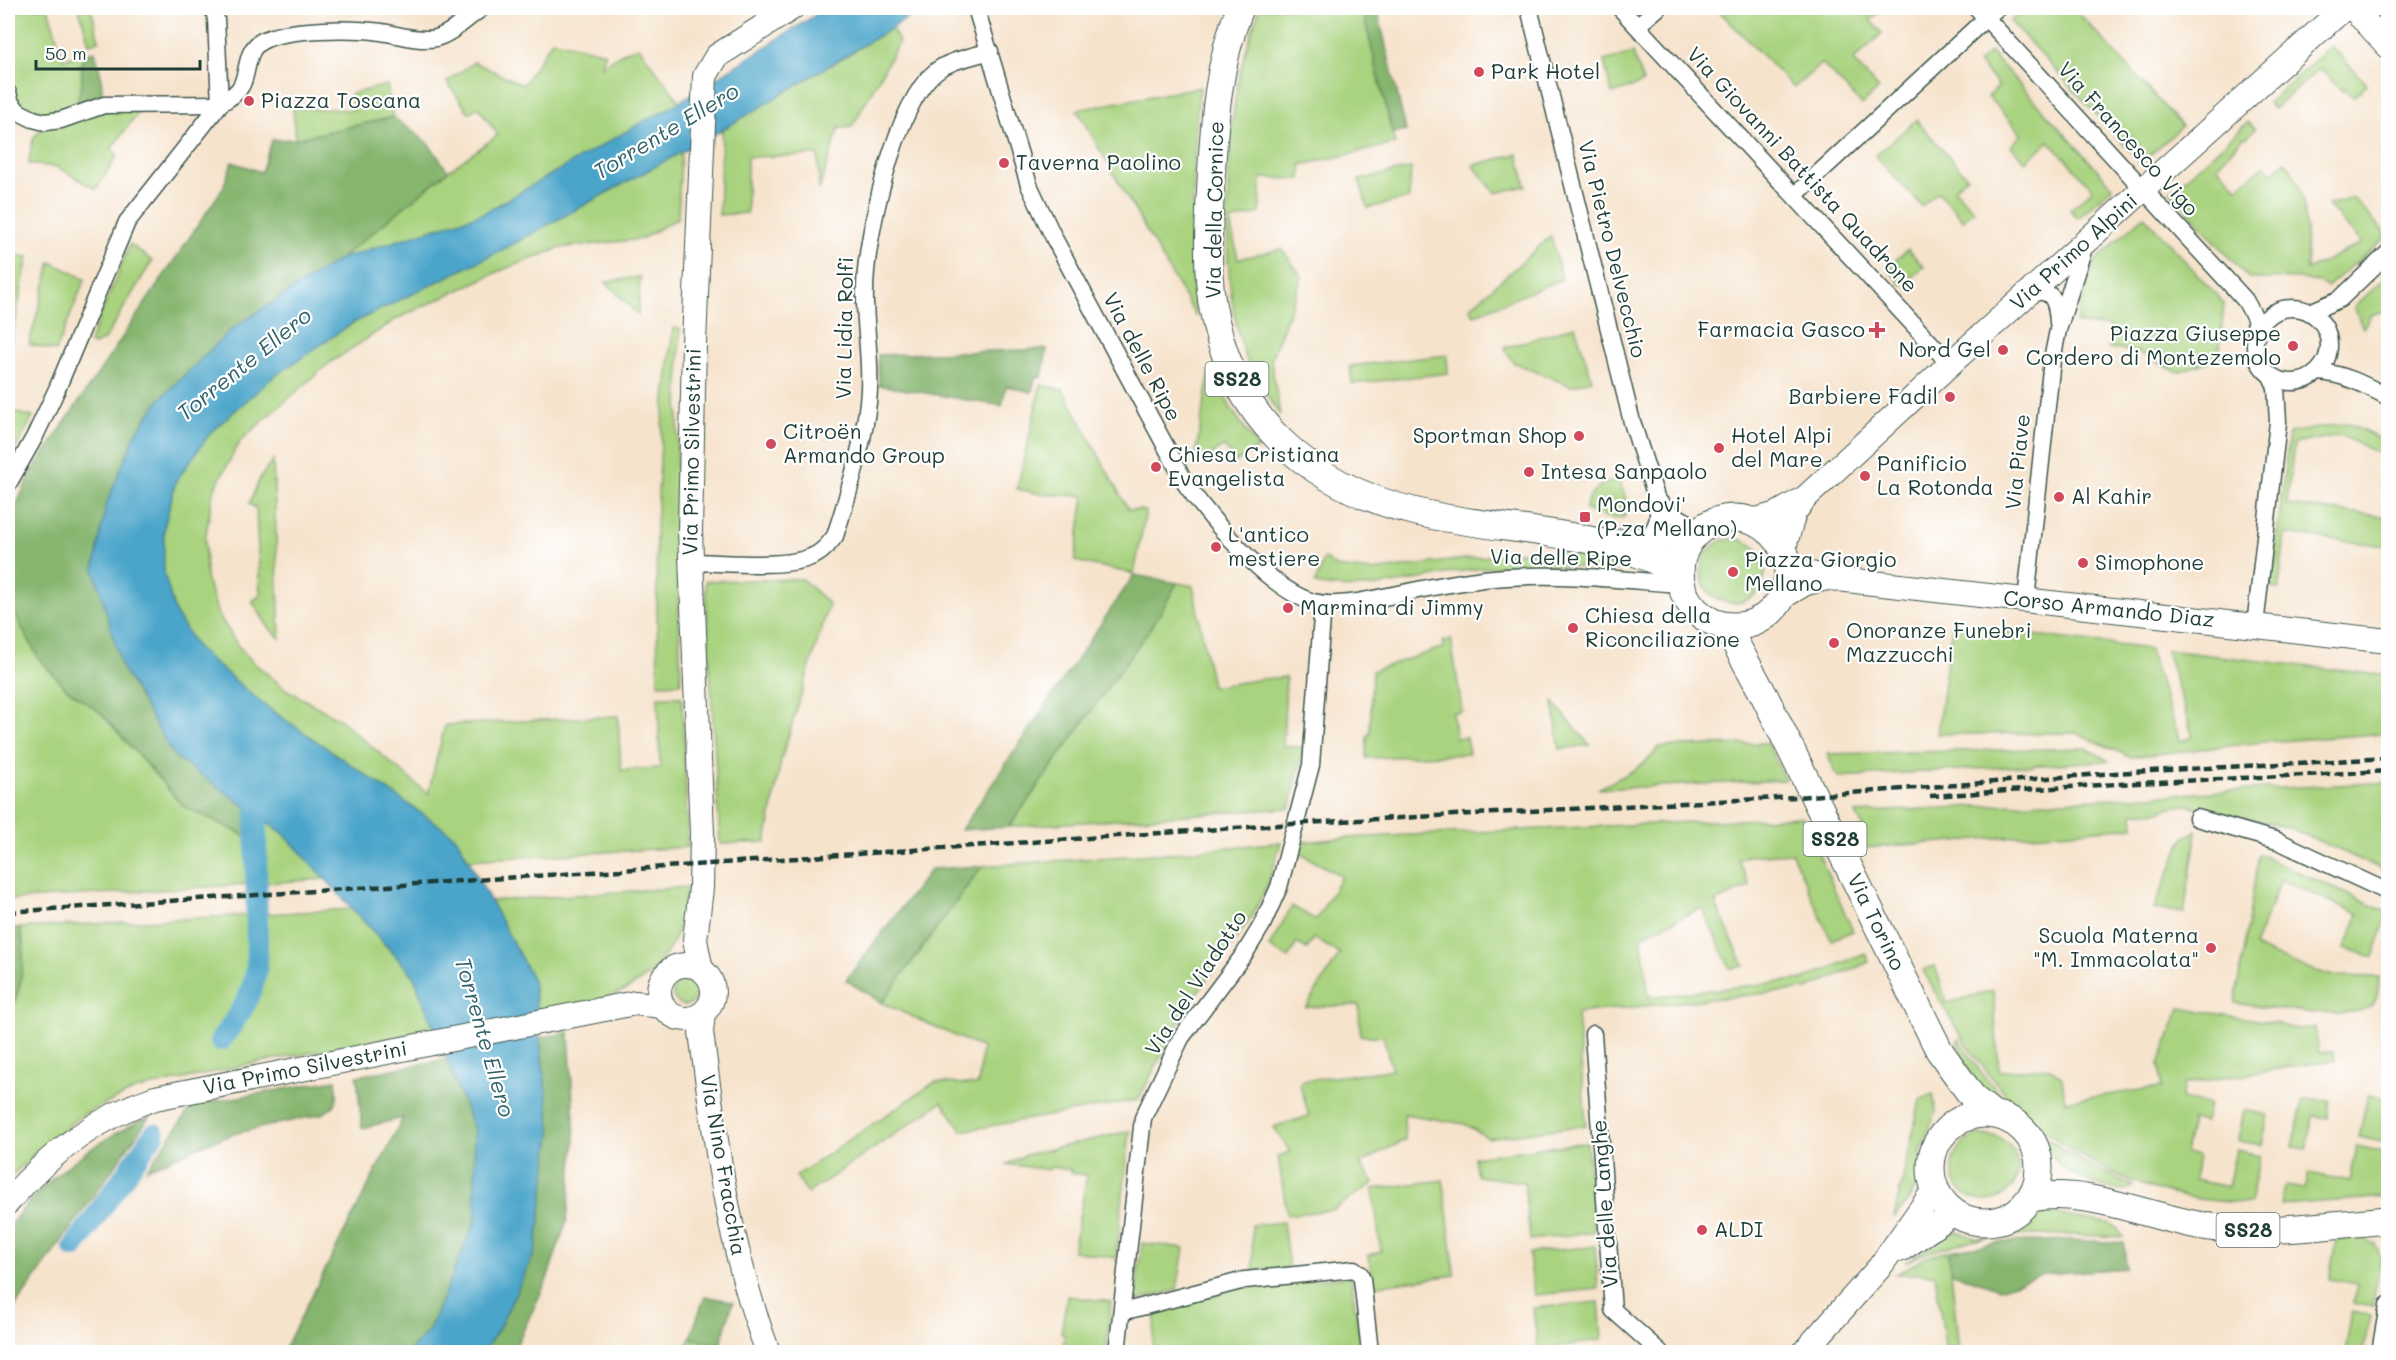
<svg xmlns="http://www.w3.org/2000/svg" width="2396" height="1360" font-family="Mali,sans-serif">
  <rect width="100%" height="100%" fill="#fff"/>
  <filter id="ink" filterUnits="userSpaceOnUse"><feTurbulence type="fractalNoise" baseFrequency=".0167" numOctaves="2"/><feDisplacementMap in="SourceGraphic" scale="12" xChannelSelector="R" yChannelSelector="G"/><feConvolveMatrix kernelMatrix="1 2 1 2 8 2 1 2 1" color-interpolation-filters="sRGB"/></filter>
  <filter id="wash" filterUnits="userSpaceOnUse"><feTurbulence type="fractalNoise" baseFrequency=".008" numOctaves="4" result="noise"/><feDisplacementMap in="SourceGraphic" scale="24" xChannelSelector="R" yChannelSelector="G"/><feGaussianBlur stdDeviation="1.35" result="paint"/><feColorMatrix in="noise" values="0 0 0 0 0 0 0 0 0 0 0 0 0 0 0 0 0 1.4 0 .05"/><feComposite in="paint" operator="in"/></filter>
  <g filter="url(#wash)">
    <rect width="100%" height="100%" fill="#f6e3cc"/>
    <g fill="#a9d37f" stroke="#64885a" stroke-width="1.5">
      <path d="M8 8H48L63 59 85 54 81 64 82 83 79 110 58 117 22 109 12 89 8 74Z"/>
      <path d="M79 8H91L99 41 89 44Z"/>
      <path d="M1260 8H1362L1395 144 1301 165V179L1261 178 1260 213 1230 221 1238 259 1282 249 1302 277 1271 360 1280 415C1266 394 1249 371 1242 347 1225 290 1226 228 1229 169 1231 136 1233 102 1241 69 1246 48 1253 28 1260 8Z"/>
      <path d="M1716 8H1884L1870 20 1882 33 1853 61 1879 89 1862 105 1822 63 1794 88Z"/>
      <path d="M2025 8H2074L2182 126 2141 163 2010 21Z"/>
      <path d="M892 28 899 42 852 127 839 128 819 190 818 155 747 157V213L719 215 722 130Z"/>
      <path d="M552 40 606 53 601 66 626 51 639 47 680 102 484 213 340 259 448 171 498 135 478 107 469 113 447 82 474 62 523 85Z"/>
      <path d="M2331 46 2367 84 2353 97 2344 88 2342 91 2320 68 2274 109 2268 103Z"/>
      <path d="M1990 52 2113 187 2078 218 2070 210 2093 189 2049 141 2026 162 2011 146 2022 134 1988 97 1999 86 1978 63Z"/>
      <path d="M1633 53 1643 83 1612 94 1604 61Z"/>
      <path d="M387 85 393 117 295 139 293 108 354 110 350 94Z"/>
      <path d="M1200 87C1194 127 1194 167 1193 207 1193 243 1191 280 1196 317L1077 110Z"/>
      <path d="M103 110H140L111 149 118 155 96 189 57 167 29 164C31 148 30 135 46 126Z"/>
      <path d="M1916 120 1967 177 1954 188 1974 211 1963 220 1938 192 1922 206 1875 156Z"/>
      <path d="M2248 122 2255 129 2246 138 2244 137 2217 166 2238 188 2264 165 2272 173 2285 161C2309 188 2306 236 2307 270L2362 243 2328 205 2353 198 2388 236 2327 287C2302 274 2277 280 2249 279L2171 192Z"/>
      <path d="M681 152 678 218 641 239 560 248 502 270 398 318 328 364 240 441 213 492 205 540 206 577 218 614 238 646 254 663 287 690 339 719 428 794 445 725 618 716 621 770 660 768 658 697H682L688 847 469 860 456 837 264 705 197 648 175 612 164 573V528L176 481 211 432 272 378 353 323 502 250Z"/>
      <path d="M1518 154 1526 186 1495 193 1473 165Z"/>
      <path d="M1411 168 1409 198 1368 208 1359 180Z"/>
      <path d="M2144 216 2224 303 2219 358 2178 372 2138 352 2109 348 2111 327 2076 323 2094 262Z"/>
      <path d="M1551 236 1562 279 1474 315 1470 308Z"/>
      <path d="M130 244 152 261 105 339 95 345 89 343Z"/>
      <path d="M1908 249 1924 267 1902 285 1887 268Z"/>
      <path d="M8 255 28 257 8 356Z"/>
      <path d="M51 262 85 279 56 351 29 344Z"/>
      <path d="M2388 276V310L2371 315 2363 328 2354 307Z"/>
      <path d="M640 277 638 315 606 282Z"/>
      <path d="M1575 326 1592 380 1571 386 1514 363 1504 348Z"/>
      <path d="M673 328H680L676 513 681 683 658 684 656 528 662 426Z"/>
      <path d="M1447 355 1448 373 1352 384 1350 366Z"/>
      <path d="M1210 369 1231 408 1258 448 1236 462 1224 446 1198 463 1195 458Z"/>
      <path d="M1041 385 1063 390 1128 509 1146 511 1134 574 1075 561 1084 496 1041 494 1017 489Z"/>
      <path d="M13 412 33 417 8 463V434Z"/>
      <path d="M2347 423 2388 443V458L2340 435 2294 444 2287 505 2388 517V546L2285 534 2279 589 2271 588 2289 433Z"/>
      <path d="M273 460 280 638 269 628 252 601 260 596 256 508 249 504 260 478Z"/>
      <path d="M1619 480 1628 505 1624 517 1613 519 1585 510C1589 491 1600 482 1619 480Z"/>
      <circle cx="1733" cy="571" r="32"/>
      <path d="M1519 552C1553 552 1602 553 1631 570 1581 567 1533 563 1483 568 1428 574 1370 596 1315 584L1324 558 1336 567 1372 571Z"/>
      <path d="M802 579 829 604 781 760 766 842 720 844 705 581Z"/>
      <path d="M1177 583 1193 586 1212 687 1262 679 1286 677 1283 746 1304 747 1290 808 1009 827 1158 617Z"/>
      <path d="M8 603H11L22 628 40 660 67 689 101 713 183 806 248 837V884L8 900Z"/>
      <path d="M1952 625 2149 649 2180 741 2193 737 2166 650 2388 676V733L2264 742 2130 757 2077 733 1937 734Z"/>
      <path d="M1451 639 1462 711 1452 713 1456 738 1466 737 1469 754 1366 758 1367 735H1370L1372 671 1444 647 1442 642Z"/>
      <path d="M1553 702 1590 745 1560 749Z"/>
      <path d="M1768 743 1785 780 1598 789C1620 777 1645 768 1659 747Z"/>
      <path d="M2086 748 2109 761 1838 777 1827 754Z"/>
      <path d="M2388 782V872L2290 828 2186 805 2170 807 2161 811 2133 813 2134 827 1865 848V831L1856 813Z"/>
      <path d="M1802 817 1853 931 1831 940 1792 853 1747 856 1738 860 1750 886 1715 902 1744 966 1730 968 1702 908 1641 936 1649 997 1805 979 1865 953 1869 962 1807 989 1577 1013 1586 1125 1488 1138 1465 1124 1404 1114 1405 1140 1360 1163 1374 1183 1332 1210 1287 1215 1278 1156 1290 1152 1274 1127 1309 1116 1300 1085 1301 1081 1392 1070 1383 1036H1360L1359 1005 1306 1007 1340 954 1314 938 1307 949 1297 943 1288 958 1269 947 1292 906 1316 920 1342 876 1299 853 1302 842 1345 838Z"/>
      <path d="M265 821 283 833 325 879 265 883Z"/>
      <path d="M2197 831 2184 913 2154 909 2181 843 2185 837Z"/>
      <path d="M1281 842 1269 881 1253 915 1189 1004 1138 1100 962 1131 942 1102 808 1193 796 1176 935 1082 978 1085 982 1048 882 1003 982 866 1183 852Z"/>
      <path d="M2259 854 2388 913 2373 957 2345 948 2359 914 2281 880 2254 946 2296 965 2333 976 2379 977C2378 986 2379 997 2373 1004 2353 1023 2261 1007 2235 1003Z"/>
      <path d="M687 887C682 935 665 973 618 993 594 1004 563 1005 537 1011L533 980 490 901Z"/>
      <path d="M352 909 413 975 434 1030 249 1064 135 1090 84 1114 45 1144 8 1179V1019L20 986 24 945 20 928 249 915 250 960 245 990 213 1039 224 1048C265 993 268 981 266 914Z"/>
      <path d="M1935 966 1947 1003 1993 990 1999 1071 2050 1068 2062 1078 2065 1101 2162 1087 2159 1064 2180 1008 2276 1023 2290 1028H2315L2319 1053 2333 1051 2335 1060 2184 1084 2181 1099 2209 1104 2205 1122 2192 1120 2185 1153 2198 1156 2194 1180 2228 1187 2236 1150 2260 1155 2250 1203C2221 1202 2192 1200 2164 1192 2113 1178 2058 1146 2019 1108 1980 1070 1948 1018 1923 970Z"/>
      <circle cx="685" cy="993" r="12"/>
      <path d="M1959 1039 1979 1070 2011 1108C1979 1098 1968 1072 1957 1042Z"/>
      <path d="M1933 1094 1936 1112 1922 1148 1917 1184 1906 1204 1894 1218 1920 1100Z"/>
      <path d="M2368 1095 2388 1099V1143L2359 1137Z"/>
      <path d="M2303 1099 2330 1100 2327 1118 2313 1116 2306 1149 2293 1147Z"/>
      <path d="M2244 1110 2268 1115 2262 1145 2238 1141Z"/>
      <path d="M1130 1131 1116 1258 1073 1251 1087 1175 1072 1173V1170L1050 1167 1049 1170 1007 1164 1025 1155Z"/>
      <circle cx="1985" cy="1168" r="33"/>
      <path d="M2044 1137 2087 1164 2133 1186C2119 1199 2068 1174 2056 1162 2049 1155 2047 1146 2044 1137Z"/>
      <path d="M1587 1142 1594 1232 1530 1240 1524 1182 1477 1176 1474 1157Z"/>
      <path d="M2357 1146 2388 1153V1197L2281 1205 2285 1186 2305 1189 2309 1173 2350 1181Z"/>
      <path d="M1443 1180 1455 1275 1372 1286 1369 1255 1381 1252 1373 1189Z"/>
      <path d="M2048 1213 2109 1223 2117 1228 2123 1237C2050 1234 1973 1229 1905 1262L1948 1234 1957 1232 1975 1238 1996 1237 2005 1234 2037 1215Z"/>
      <path d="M1283 1222 1289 1268 1253 1271 1252 1225Z"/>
      <path d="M2361 1238 2375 1244 2381 1258 2372 1307 2354 1303 2357 1284 2329 1279 2336 1240Z"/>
      <path d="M1142 1243 1184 1248 1177 1290 1135 1301Z"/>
      <path d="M1595 1246 1598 1289 1534 1295 1529 1253Z"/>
      <path d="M1949 1251 1959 1352H1946L1935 1274H1896L1926 1257Z"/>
      <path d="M1351 1276 1361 1352H1142V1347H1152L1156 1311 1245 1287Z"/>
      <path d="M1067 1296 1111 1302 1106 1352H1062L1065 1335 1061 1334Z"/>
      <path d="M1599 1302 1602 1339 1538 1351 1533 1308Z"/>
      <path d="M2352 1312 2370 1316 2363 1352H2345Z"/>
      <path d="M690 1338 720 1345 718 1352H685Z"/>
    </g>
    <g fill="#86b56e" stroke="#527951" stroke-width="1.5">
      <path d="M1362 8H1377L1406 131 1392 133Z"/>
      <path d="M95 51 101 76 103 102 79 110C75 91 82 95 82 82 82 71 81 64 85 54Z"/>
      <path d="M393 117 428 143 448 171 340 259 233 328 161 398 136 433 174 756 248 808V837L183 806 101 713 67 689 40 660 22 628 11 603 8 576V537L14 510 32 471 223 188 232 162 261 172 272 140 295 139Z"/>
      <path d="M1047 349 1042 378 1035 377 1032 392 1006 386 1002 406 879 385 878 355Z"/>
      <path d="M1134 575 1177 583 1158 617 1009 827 961 830Z"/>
      <path d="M982 866 882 1003 846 980 931 869Z"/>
      <path d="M8 928H20C27 959 21 990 8 1019Z"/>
      <path d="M569 1032 575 1140 567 1220 546 1282 513 1352H483L498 1330 536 1249 551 1132 540 1038Z"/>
      <path d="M446 1059 474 1130 476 1219 429 1330 409 1352H283L403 1118 362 1128 357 1076Z"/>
      <path d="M336 1080C338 1098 340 1105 322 1114L237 1133 210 1142 147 1169 193 1105Z"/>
      <path d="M150 1116 8 1317V1228C45 1177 93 1142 150 1116Z"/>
      <path d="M2071 1240 2124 1243 2126 1268 2044 1274 2000 1289 1950 1272 1949 1251 2004 1242Z"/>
      <path d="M705 1296 733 1302 720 1345 690 1338Z"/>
    </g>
    <path fill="#4ca5ca" stroke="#36717f" stroke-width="1.5" d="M826 8H922L892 28 722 130 502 250 353 323 272 378 211 432 176 481 164 528V573L175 612 197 648 264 705 456 837 533 980 551 1132 536 1250 498 1330 483 1352H409L429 1330 476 1219 474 1129 413 975 283 833 174 756 122 668 94 569 106 504 136 433 161 398 233 328 340 259 484 213 646 120 665 111Z"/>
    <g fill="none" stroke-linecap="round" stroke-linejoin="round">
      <g stroke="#4ca5ca" stroke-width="22">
        <path d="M221 1040C239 1014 253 998 257 965L256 815"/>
        <path d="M74 1247 154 1134"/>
      </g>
    </g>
  </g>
  <g filter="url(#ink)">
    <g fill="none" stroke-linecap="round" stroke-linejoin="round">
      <g stroke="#3f564b" stroke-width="19">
        <g id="street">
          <path d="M213 8 216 19 220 104"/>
          <path d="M976 8 1029 185 1055 240 1187 486C1214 523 1269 589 1313 602 1340 609 1381 597 1408 592 1441 585 1474 579 1507 577 1565 573 1623 580 1681 584"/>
          <path d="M1529 8 1632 422 1657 500C1660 517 1658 531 1641 541"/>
          <path d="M1620 8 1950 364"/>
          <path d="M1977 8 2245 300 2255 318 2256 334"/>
          <path d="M1637 26 1658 8"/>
          <path d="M8 93 11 103 19 112 33 119 45 122 61 120 104 105 220 104"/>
          <path d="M1795 195 1997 8"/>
          <path d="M2027 294C2053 286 2057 301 2058 323"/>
          <circle cx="2292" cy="345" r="37"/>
          <path d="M2310 312 2340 299 2388 253"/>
          <path d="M2318 372C2343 373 2367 386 2388 397"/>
          <path d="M8 484 35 436 57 389 127 222 220 104C227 99 237 94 241 86 249 72 245 50 262 41 286 28 353 28 381 32 397 34 419 42 436 38 452 34 468 17 482 8"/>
          <path d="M1657 500 1671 513 1701 530"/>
          <path d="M690 562C722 562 782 569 811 557 822 553 828 545 835 536 848 496 867 432 869 390 871 356 864 323 865 290 865 239 895 105 935 72 949 60 972 57 990 51"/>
          <path d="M2026 600 2052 360 2058 330 2085 244"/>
          <path d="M2255 626 2278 422 2276 387 2271 376"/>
          <path d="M2197 818 2278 841 2388 892"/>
          <path d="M1593 1034 1613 1310 1660 1352"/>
          <path d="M1122 1312 1245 1280 1354 1269 1360 1274 1362 1279 1370 1352"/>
          <path d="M1117 1352 1143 1118 1181 1038 1245 953 1262 925 1279 887 1311 765 1323 604"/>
          <path d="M2380 1352 2388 1305"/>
        </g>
      </g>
      <g stroke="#3f564b" stroke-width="26">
        <g id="secondary">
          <path d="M2353 8 2388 46"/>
          <path d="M1752 521 1777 514 1805 498 1950 364 2344 8"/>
          <path d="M1783 551 1794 513 1805 498"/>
          <path d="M1788 569 1829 578 2388 641"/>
          <path d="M1782 597 1806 583 1827 578"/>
          <circle cx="686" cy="992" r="27"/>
          <path d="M701 970 695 940 701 888 702 834 690 531 694 344 705 76 717 56 792 8"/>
          <path d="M703 1013 701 1032C715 1141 729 1249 768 1352"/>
          <path d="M8 1202C47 1156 97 1117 155 1098L635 1003 662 1006"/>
          <path d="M1902 1249 1954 1213"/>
          <path d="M1804 1352 1879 1268 1935 1189"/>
        </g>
      </g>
      <g stroke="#3f564b" stroke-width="29">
        <g id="primary">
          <path d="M1240 8C1218 63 1214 121 1211 181 1209 221 1206 263 1212 303 1230 417 1308 486 1417 512 1501 533 1606 527 1680 574"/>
          <circle cx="1734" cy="572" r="54"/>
          <path d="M1620 543 1676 538 1696 534"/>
          <path d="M1726 626 1765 697 1939 1050 1974 1099 1994 1115"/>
          <circle cx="1985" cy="1168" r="54"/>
          <path d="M2031 1198C2088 1186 2153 1220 2210 1227 2270 1234 2329 1225 2388 1220"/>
        </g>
      </g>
      <use href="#street" stroke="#fff" stroke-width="16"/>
      <use href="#secondary" stroke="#fff" stroke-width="24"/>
      <use href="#primary" stroke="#fff" stroke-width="27"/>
      <g stroke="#1f3d34" stroke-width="4.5" stroke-dasharray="9 4.5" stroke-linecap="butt">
        <path d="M1930 796 2116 784 2388 771"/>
        <path d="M8 912 1322 822 1796 797 2115 773 2388 758"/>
      </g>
    </g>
  </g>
  <g fill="#d1495b" stroke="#fff" stroke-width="2">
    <circle cx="1479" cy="72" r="6"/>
    <circle cx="249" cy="101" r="6"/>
    <circle cx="1004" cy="163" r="6"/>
    <path d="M1874 321h6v6h6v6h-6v6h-6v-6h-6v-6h6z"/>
    <circle cx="2293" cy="346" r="6"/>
    <circle cx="2003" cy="350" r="6"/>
    <circle cx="1950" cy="397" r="6"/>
    <circle cx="1579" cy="436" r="6"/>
    <circle cx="771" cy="444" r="6"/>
    <circle cx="1719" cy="448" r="6"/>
    <circle cx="1156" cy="467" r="6"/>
    <circle cx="1529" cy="472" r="6"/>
    <circle cx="1865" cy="476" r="6"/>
    <circle cx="2059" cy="497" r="6"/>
    <rect x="1579" y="511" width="12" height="12" rx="3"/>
    <circle cx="1216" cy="547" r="6"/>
    <circle cx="2083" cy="563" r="6"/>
    <circle cx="1733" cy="572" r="6"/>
    <circle cx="1288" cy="608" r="6"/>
    <circle cx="1573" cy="628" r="6"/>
    <circle cx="1834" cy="643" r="6"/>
    <circle cx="2211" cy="948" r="6"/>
    <circle cx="1702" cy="1230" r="6"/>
  </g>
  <g text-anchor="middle" stroke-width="4.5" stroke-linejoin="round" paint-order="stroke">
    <g fill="#fff" stroke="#627771" stroke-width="1.5">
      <rect x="1205.5" y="362" width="63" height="34" rx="4.5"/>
      <rect x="1803.5" y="822" width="63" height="34" rx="4.5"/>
      <rect x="2216.5" y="1213" width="63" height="34" rx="4.5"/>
    </g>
    <g font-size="20" font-weight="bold" fill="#1f3d34">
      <text x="1237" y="386">SS28</text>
      <text x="1835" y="846">SS28</text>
      <text x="2248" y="1237">SS28</text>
    </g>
    <g font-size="21" fill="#1f3d34" stroke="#fff" text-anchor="start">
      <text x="1491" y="79">Park Hotel</text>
      <text x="261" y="108">Piazza Toscana</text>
      <text x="1016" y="170">Taverna Paolino</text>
      <text x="1865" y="337" text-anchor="end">Farmacia Gasco</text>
      <text x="2281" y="341" text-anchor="end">Piazza Giuseppe<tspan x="2281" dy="24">Cordero di Montezemolo</tspan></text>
      <text x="1991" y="357" text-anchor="end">Nord Gel</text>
      <text x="1938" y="404" text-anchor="end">Barbiere Fadil</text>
      <text x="783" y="439">Citroën<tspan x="783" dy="24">Armando Group</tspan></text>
      <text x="1567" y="443" text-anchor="end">Sportman Shop</text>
      <text x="1731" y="443">Hotel Alpi<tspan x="1731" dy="24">del Mare</tspan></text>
      <text x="1168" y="462">Chiesa Cristiana<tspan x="1168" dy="24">Evangelista</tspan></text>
      <text x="1877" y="471">Panificio<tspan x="1877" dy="24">La Rotonda</tspan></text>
      <text x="1541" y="479">Intesa Sanpaolo</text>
      <text x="2071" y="504">Al Kahir</text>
      <text x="1597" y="512">Mondovi'<tspan x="1597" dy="24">(P.za Mellano)</tspan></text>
      <text x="1228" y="542">L'antico<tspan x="1228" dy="24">mestiere</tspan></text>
      <text x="1745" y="567">Piazza Giorgio<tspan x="1745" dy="24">Mellano</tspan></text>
      <text x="2095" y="570">Simophone</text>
      <text x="1300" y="615">Marmina di Jimmy</text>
      <text x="1585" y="623">Chiesa della<tspan x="1585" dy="24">Riconciliazione</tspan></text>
      <text x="1846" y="638">Onoranze Funebri<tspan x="1846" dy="24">Mazzucchi</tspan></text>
      <text x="2199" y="943" text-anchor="end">Scuola Materna<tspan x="2199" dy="24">"M. Immacolata"</tspan></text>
      <text x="1714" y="1237">ALDI</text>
    </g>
    <g font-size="21" fill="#1f3d34" stroke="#fff">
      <text transform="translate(2128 139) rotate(48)" y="7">Via Francesco Vigo</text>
      <text transform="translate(1802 170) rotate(47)" y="7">Via Giovanni Battista Quadrone</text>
      <text transform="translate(1215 210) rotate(-89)" y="7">Via della Cornice</text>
      <text transform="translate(1612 249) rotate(76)" y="7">Via Pietro Delvecchio</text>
      <text transform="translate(2074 252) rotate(-42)" y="7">Via Primo Alpini</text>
      <text transform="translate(845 328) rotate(-89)" y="7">Via Lidia Rolfi</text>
      <text transform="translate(1142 357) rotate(62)" y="7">Via delle Ripe</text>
      <text transform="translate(692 452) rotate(-89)" y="7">Via Primo Silvestrini</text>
      <text transform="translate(2018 462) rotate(-84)" y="7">Via Piave</text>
      <text transform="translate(1561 558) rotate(1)" y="7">Via delle Ripe</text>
      <text transform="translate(2109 609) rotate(6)" y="7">Corso Armando Diaz</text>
      <text transform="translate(1876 922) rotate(64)" y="7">Via Torino</text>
      <text transform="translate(1196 983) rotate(-57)" y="7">Via del Viadotto</text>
      <text transform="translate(305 1068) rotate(-11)" y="7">Via Primo Silvestrini</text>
      <text transform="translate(723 1165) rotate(80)" y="7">Via Nino Fracchia</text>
      <text transform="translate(1605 1204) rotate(-94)" y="7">Via delle Langhe</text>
    </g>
    <g font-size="22" font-style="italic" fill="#2f6168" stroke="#fff">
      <text transform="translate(666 131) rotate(-31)" y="8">Torrente Ellero</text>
      <text transform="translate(244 364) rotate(-39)" y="8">Torrente Ellero</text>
      <text transform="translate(485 1037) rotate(74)" y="8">Torrente Ellero</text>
    </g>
  </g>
  <rect width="2396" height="1360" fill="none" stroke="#fff" stroke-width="30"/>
  <path d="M36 60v9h164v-9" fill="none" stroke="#1f3d34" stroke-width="3"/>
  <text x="45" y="60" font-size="18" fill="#1f3d34" stroke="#ffffff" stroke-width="4.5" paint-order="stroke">50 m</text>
</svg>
